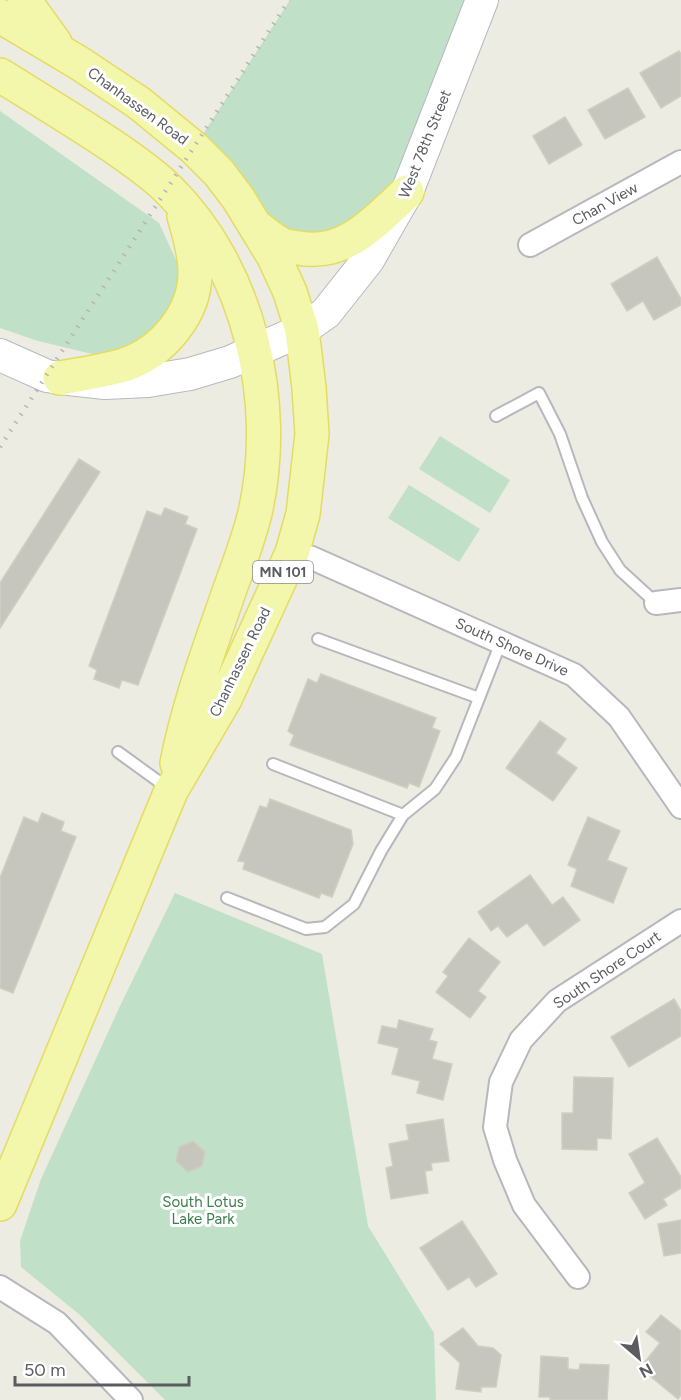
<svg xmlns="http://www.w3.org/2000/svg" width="681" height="1400" font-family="Figtree,sans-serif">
  <rect width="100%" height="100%" fill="#ecece2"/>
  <g fill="#c0e1c7">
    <path d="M290 0H482L407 192 348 242 258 228 194 148Z"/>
    <path d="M0 111 159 223 183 275 175 329 105 357 38 341 0 328Z"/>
    <path d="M440 436 510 480 490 513 419 469Z"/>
    <path d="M409 485 480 529 459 562 388 518Z"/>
    <path d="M175 893 322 954 368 1226 434 1333 436 1400H165L80 1315 21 1267 20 1241 41 1179 120 1006Z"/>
  </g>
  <g fill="#c7c6be" stroke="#d0cec1" stroke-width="1.5">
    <path d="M679 51 681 54V96L661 108 640 73Z"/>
    <path d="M628 88 645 117 605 139 588 110Z"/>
    <path d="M565 117 582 145 549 164 533 136Z"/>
    <path d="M657 257 681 299V305L654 320 643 301 627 311 611 284Z"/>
    <path d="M79 459 100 472 0 628V583Z"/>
    <path d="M165 508 188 517 185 524 197 529 138 685 122 680 119 688 94 679 97 670 89 666 147 511 161 516Z"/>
    <path d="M321 674 436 718 432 728 440 731 419 787 409 783 407 788 290 745 294 735 288 731 308 679 317 683Z"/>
    <path d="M540 721 566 739 556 753 577 768 553 801 506 768Z"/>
    <path d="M270 799 351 830 353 844 332 897 321 893 319 898 243 869 245 862 238 861 260 806 267 808Z"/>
    <path d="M42 813 64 822 61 831 76 837 13 993 0 988V878L24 817 38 823Z"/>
    <path d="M588 817 620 831 607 860 627 868 613 903 571 886 577 869 568 865Z"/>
    <path d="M530 875 552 905 563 897 580 920 544 946 527 923 507 937 498 926 491 931 478 912Z"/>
    <path d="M469 938 500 962 478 991 486 997 470 1018 436 992 448 976 443 972Z"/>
    <path d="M674 999 681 1011V1036L629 1067 611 1037Z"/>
    <path d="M399 1020 433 1029 429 1040 437 1042 432 1059 452 1064 443 1100 417 1093 420 1081 392 1074 399 1048 378 1043 382 1026 397 1029Z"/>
    <path d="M574 1077 613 1078 611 1139 597 1138V1150L562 1149V1113H573Z"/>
    <path d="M443 1119 449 1161 431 1163 432 1170 425 1171 428 1193 391 1199 386 1168 393 1166 389 1144 409 1140 406 1125Z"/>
    <path d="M657 1138 681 1177V1188L663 1199 667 1205 645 1219 629 1193 645 1183 629 1154Z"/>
    <path d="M193 1141 205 1152 202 1166 188 1172 176 1161 179 1147Z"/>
    <path d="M681 1220V1253L664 1256 658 1224Z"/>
    <path d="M462 1221 497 1274 476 1287 469 1277 448 1290 420 1248Z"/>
    <path d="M661 1315 681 1331V1395L678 1399 640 1368 660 1343 646 1332Z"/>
    <path d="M463 1328 478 1346 493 1348 501 1355 496 1387H481V1392L456 1389 460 1363 440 1344Z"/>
    <path d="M541 1356 568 1358V1369L579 1370 580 1364 609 1365 607 1400H550V1397H539Z"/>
  </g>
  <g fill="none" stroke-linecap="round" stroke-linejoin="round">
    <g stroke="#b7b8bd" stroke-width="14">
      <g id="lane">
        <path d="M496 416 539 393 560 434 582 498 602 542 620 570 656 603"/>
        <path d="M318 639 479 698"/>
        <path d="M118 752 169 789"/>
        <path d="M273 764 403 815"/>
        <path d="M227 898 306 929 325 927 354 904 381 851 403 815 435 789 456 757 501 642"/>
      </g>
    </g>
    <g stroke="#b7b8bd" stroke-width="26">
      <g id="street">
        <path d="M530 245 681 162"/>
        <path d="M292 553 312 558 574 675 619 717 681 807"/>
        <path d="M656 603 681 600"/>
        <path d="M578 1277 524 1205 505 1160 495 1127 501 1082 521 1040 557 1001 681 921"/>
        <path d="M0 1287 57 1323 131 1400"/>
      </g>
    </g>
    <g stroke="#b7b9bf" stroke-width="34">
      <path id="secondary" d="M0 355 47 376 60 378 105 383 148 381 190 374 230 362 302 330 326 313 368 260 407 192 482 0"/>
    </g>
    <g stroke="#e4dc62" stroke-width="36">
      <g id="primary">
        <path d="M24 0 55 43"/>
        <path d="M0 16 79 63 139 103 194 148 219 173 238 198 274 257 290 292 302 330 309 388 312 434 303 514 292 553 225 699 171 791 0 1204"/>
        <path d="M0 75C37 98 75 121 111 145 131 159 151 172 168 189 250 269 280 403 255 513 249 537 240 562 231 586 211 644 189 702 177 763"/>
        <path d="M258 228C265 233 273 240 281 244 286 247 294 247 299 248 346 257 376 220 407 192"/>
        <path d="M60 378C81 374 103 371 124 365 163 352 196 313 195 271 195 252 189 234 184 216"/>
      </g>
    </g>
    <use href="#lane" stroke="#fff" stroke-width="10"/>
    <use href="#street" stroke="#fff" stroke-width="22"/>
    <use href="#secondary" stroke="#fff" stroke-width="32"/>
    <use href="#primary" stroke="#f3f7ab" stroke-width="33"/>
    <path stroke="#b4b5b5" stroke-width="4.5" stroke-dasharray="1.5 8" stroke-linecap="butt" d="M0 447 289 0"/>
  </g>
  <g text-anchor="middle" stroke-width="6" stroke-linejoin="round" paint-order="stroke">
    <rect fill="#fff" stroke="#8c8d90" stroke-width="1.5" x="253" y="561" width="60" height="22" rx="4.5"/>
    <g font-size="14" font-weight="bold" fill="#5a5c61">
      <text x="283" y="577">MN 101</text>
    </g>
    <g font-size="15" fill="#5a5c61" stroke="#fff">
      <text transform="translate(138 106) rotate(36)" y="5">Chanhassen Road</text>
      <text transform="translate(425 144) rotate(-68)" y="5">West 78th Street</text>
      <text transform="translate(605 204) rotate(-29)" y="5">Chan View</text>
      <text transform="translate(512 647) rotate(24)" y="5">South Shore Drive</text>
      <text transform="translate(240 662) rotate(-64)" y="5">Chanhassen Road</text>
      <text transform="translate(607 970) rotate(-34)" y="5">South Shore Court</text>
    </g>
    <g font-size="15" fill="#3b7f4d" stroke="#fff">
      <text x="203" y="1207">South Lotus<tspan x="203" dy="17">Lake Park</tspan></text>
    </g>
  </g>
  <g transform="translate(639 1358) rotate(151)" stroke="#ffffff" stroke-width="4.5" paint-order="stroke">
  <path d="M0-4.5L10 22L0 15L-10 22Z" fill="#5a5c61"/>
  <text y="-9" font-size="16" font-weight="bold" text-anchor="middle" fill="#5a5c61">N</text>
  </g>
  <path d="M15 1376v9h174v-9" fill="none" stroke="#5a5c61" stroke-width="3"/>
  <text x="24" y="1376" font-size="18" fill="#5a5c61" stroke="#ffffff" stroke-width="4.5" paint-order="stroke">50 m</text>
</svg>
